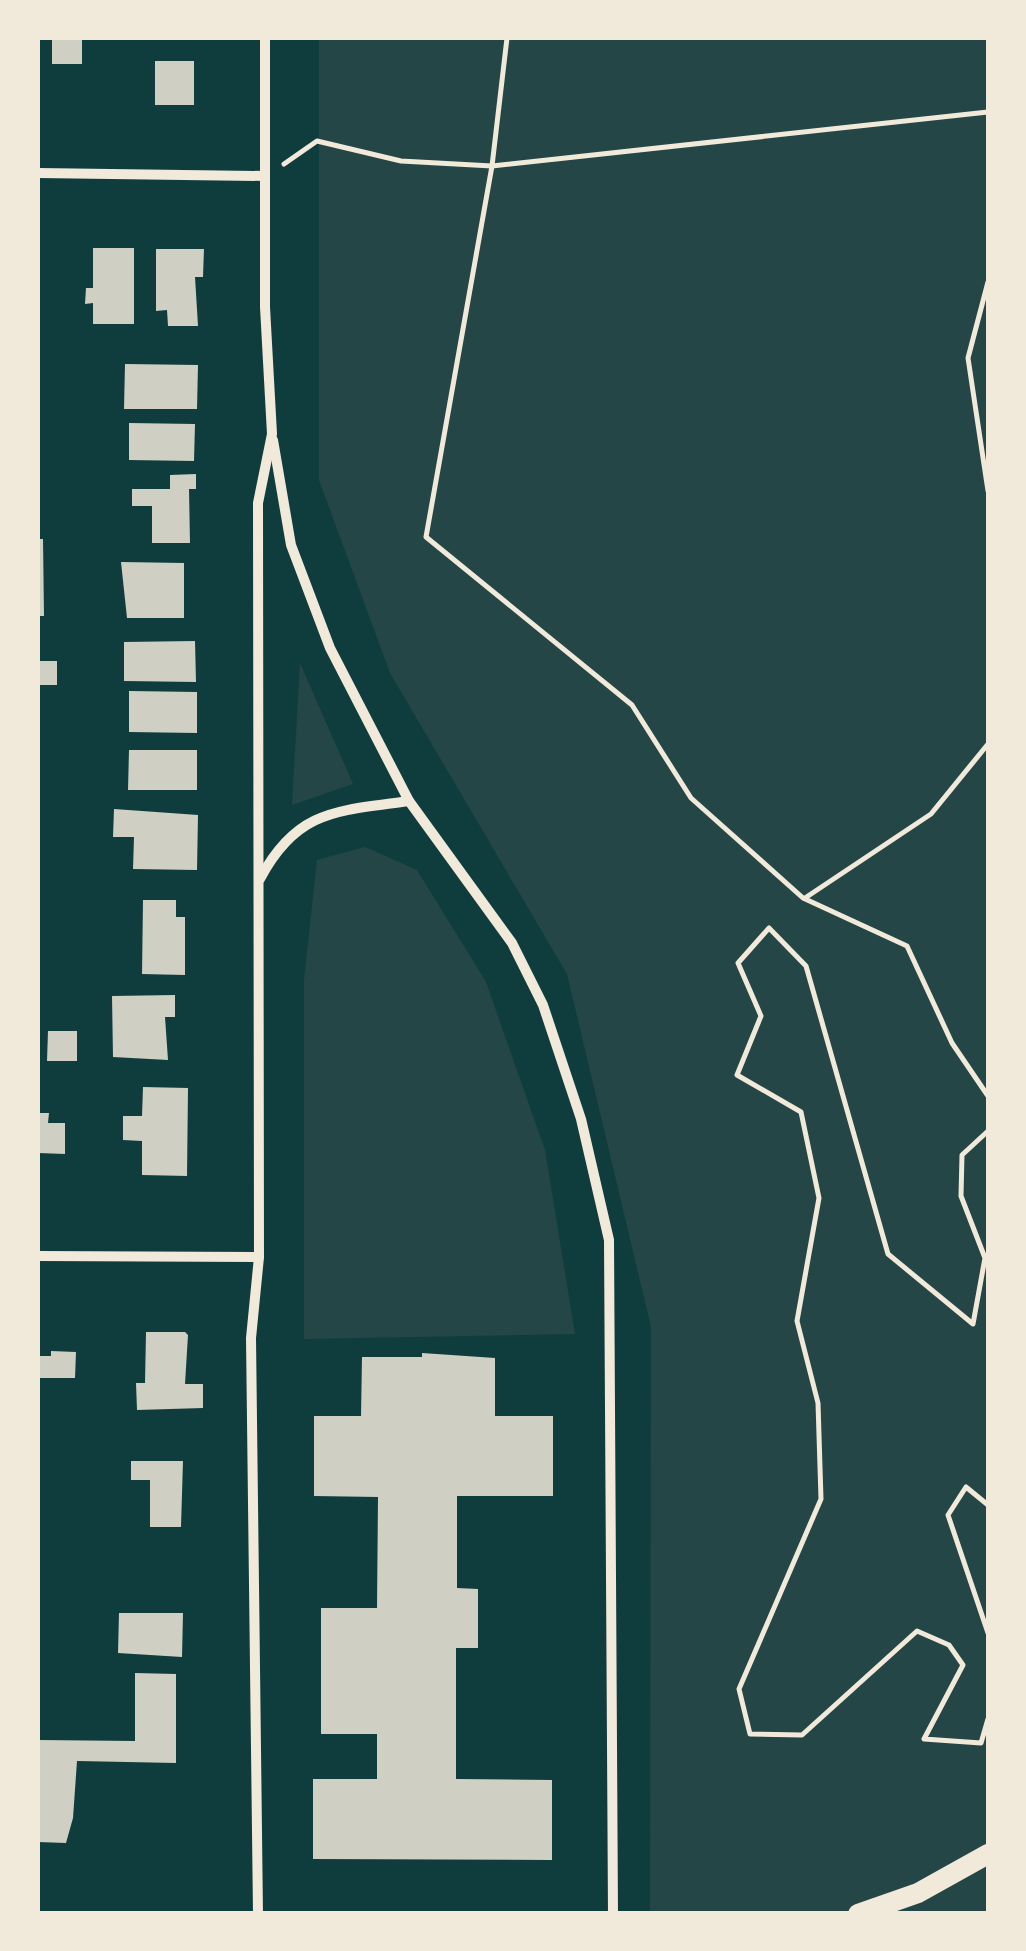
<svg xmlns="http://www.w3.org/2000/svg" width="1026" height="1951" font-family="'Sofia Sans Condensed',sans-serif">
  <rect width="100%" height="100%" fill="#0f3d3e"/>
  <g fill="#244646">
    <path d="M319 38H988V1913H650L651 1327 567 974 390 673 319 480Z"/>
    <path d="M300 663 353 784 292 805Z"/>
    <path d="M365 847 417 870 486 982 545 1150 575 1334 304 1339V980L317 860Z"/>
  </g>
  <g fill="#cfcfc3">
    <rect x="52" y="38" width="30" height="26"/>
    <rect x="155" y="61" width="39" height="44"/>
    <path d="M93 248H134V324H93V303L85 304 86 288H93Z"/>
    <path d="M156 249H204L203 277H195L198 326H168L167 310 156 311Z"/>
    <path d="M125 364 198 365 197 409H124Z"/>
    <path d="M129 423 195 424 194 461 129 460Z"/>
    <path d="M196 474V489H189L190 543H152V506H132V489H170V475Z"/>
    <path d="M38 539H43L44 616H38Z"/>
    <path d="M121 562 184 563V618H127Z"/>
    <path d="M195 641 196 682 124 681V642Z"/>
    <rect x="38" y="661" width="19" height="24"/>
    <path d="M129 691 197 692V733L129 732Z"/>
    <path d="M129 750H197V790H128Z"/>
    <path d="M114 809 198 815 197 870 133 869 134 837H113Z"/>
    <path d="M143 900H176V917H185V975L142 974Z"/>
    <path d="M175 995V1017H165L168 1060 113 1057 112 996Z"/>
    <path d="M48 1031H77V1061H47Z"/>
    <path d="M143 1087 188 1088 187 1176 142 1175V1141L123 1140V1116H142Z"/>
    <path d="M38 1113H49L48 1123H65V1154L38 1153Z"/>
    <path d="M146 1332H185L188 1335 185 1384H203V1408L137 1410 136 1383H145Z"/>
    <path d="M51 1351 76 1352 75 1378H38V1356H51Z"/>
    <path d="M422 1353 495 1358V1416H553V1496H457V1588L478 1589V1648H456V1779L552 1780V1860L313 1859V1779H377V1734H321V1608H377L378 1497 314 1496V1416H361L362 1357H422Z"/>
    <path d="M131 1461H183L181 1527H150V1480H131Z"/>
    <path d="M119 1613H183L182 1657 118 1653Z"/>
    <path d="M135 1673 176 1674V1763L77 1761 73 1818 66 1843 38 1842V1740L135 1741Z"/>
  </g>
  <g fill="none" stroke-linecap="round" stroke-linejoin="round">
    <g stroke="#f1e9da" stroke-width="5">
      <path d="M507 38 492 166 426 537 632 705 691 798 803 898 907 946 952 1043 988 1096"/>
      <path d="M284 164 317 141 401 161 492 166 988 112"/>
      <path d="M988 282 968 358 988 491"/>
      <path d="M805 898 931 814 988 744"/>
      <path d="M988 1131 962 1155 961 1196 985 1258 973 1324 888 1254 806 966 769 928 738 963 761 1016 737 1075 801 1112 819 1198 797 1321 818 1403 821 1499 739 1689 750 1734 802 1735 917 1631 949 1645 963 1665 924 1739 981 1743 988 1719"/>
      <path d="M988 1505 966 1487 948 1515 988 1633"/>
    </g>
    <g stroke="#f1e9da" stroke-width="10">
      <path d="M38 173 265 176"/>
      <path d="M273 440 291 545 330 648 409 801 512 943 543 1005 581 1119 609 1240 613 1914"/>
      <path d="M260 879C297 809 338 811 409 801"/>
      <path d="M38 1256 259 1257"/>
      <path d="M258 1914 251 1338 259 1257 258 503 272 434 265 307V38"/>
    </g>
    <path stroke="#f1e9da" stroke-width="20" d="M858 1914 918 1893 988 1854"/>
  </g>
  <rect width="1026" height="1951" fill="none" stroke="#f1e9da" stroke-width="80"/>
</svg>
